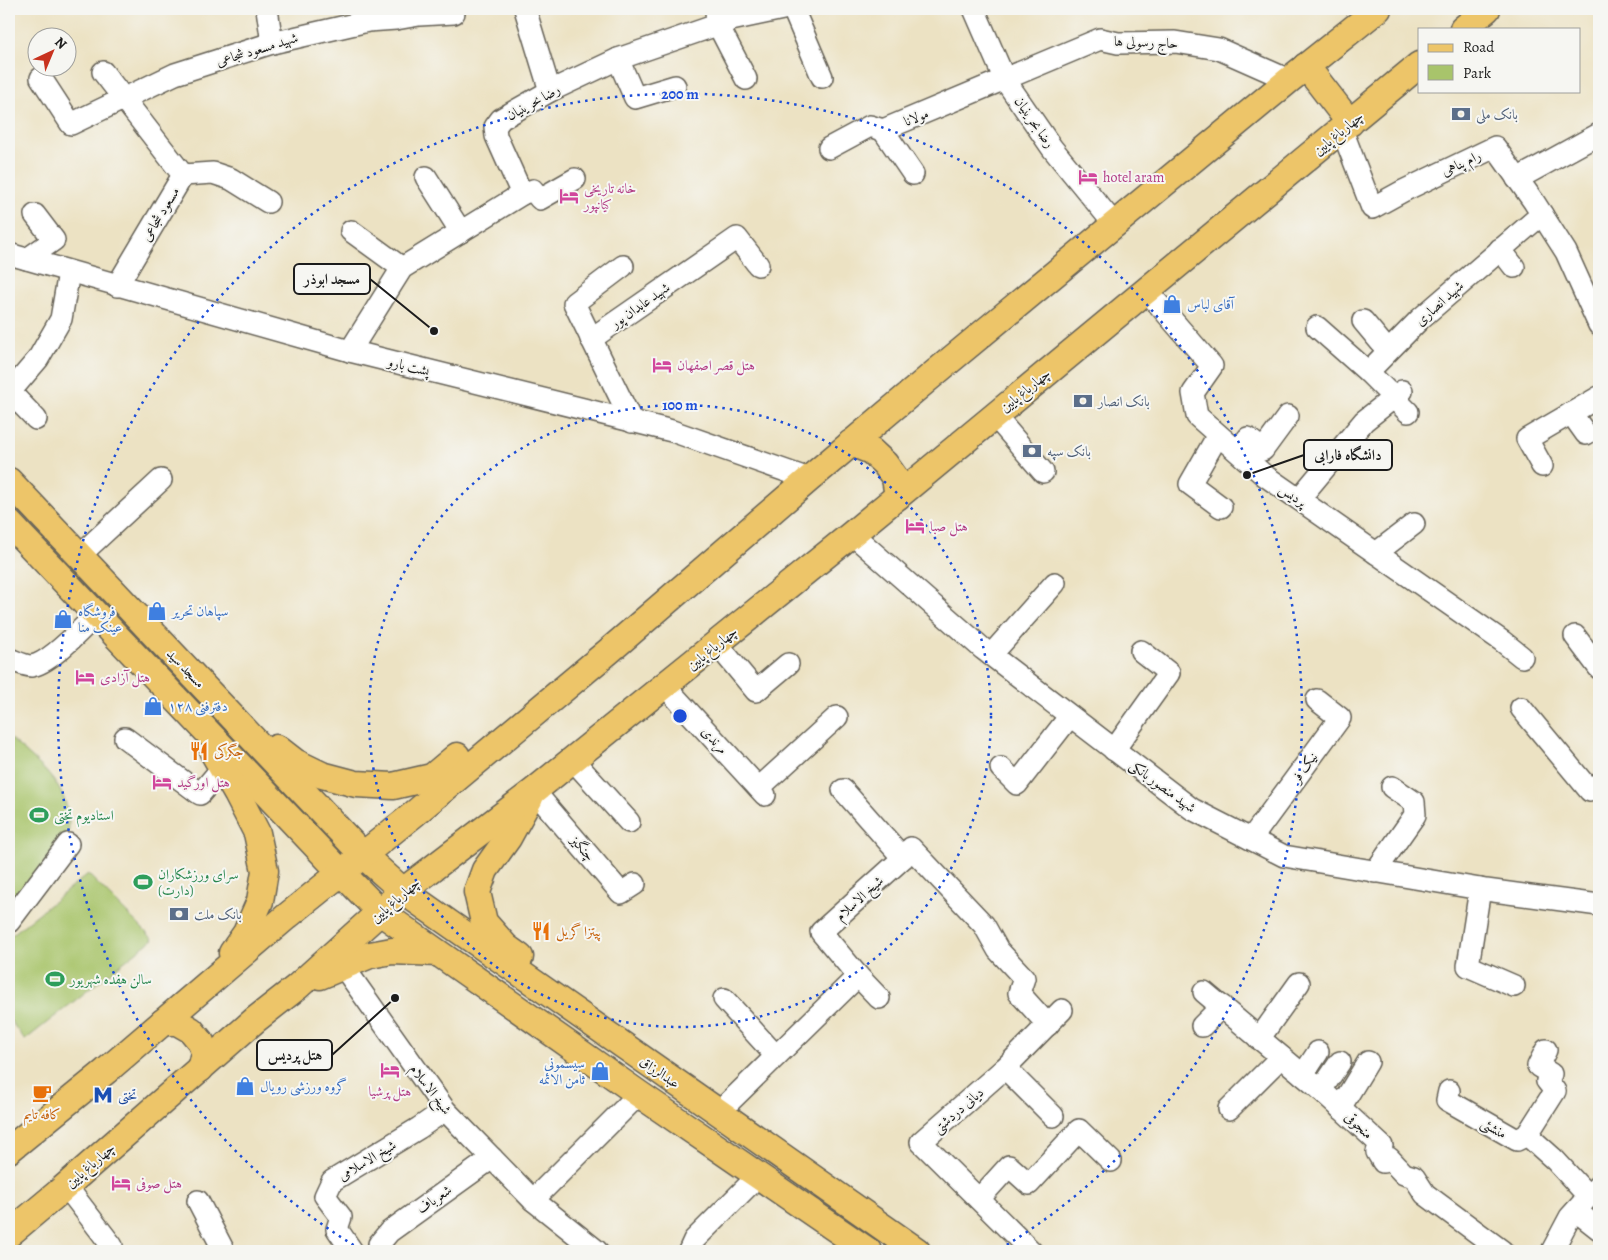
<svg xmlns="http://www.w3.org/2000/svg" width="1608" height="1260" font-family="Alegreya,Amiri,serif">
  <rect width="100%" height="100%" fill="#f6f6f2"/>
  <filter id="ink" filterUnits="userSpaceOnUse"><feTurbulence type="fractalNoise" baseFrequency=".02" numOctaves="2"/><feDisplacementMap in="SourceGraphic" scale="10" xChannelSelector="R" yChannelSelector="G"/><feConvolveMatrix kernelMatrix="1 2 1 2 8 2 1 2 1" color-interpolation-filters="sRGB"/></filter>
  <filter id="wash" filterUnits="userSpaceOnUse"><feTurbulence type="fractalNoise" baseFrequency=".0096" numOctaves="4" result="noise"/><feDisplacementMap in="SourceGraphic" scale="20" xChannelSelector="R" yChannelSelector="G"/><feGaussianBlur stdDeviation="1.12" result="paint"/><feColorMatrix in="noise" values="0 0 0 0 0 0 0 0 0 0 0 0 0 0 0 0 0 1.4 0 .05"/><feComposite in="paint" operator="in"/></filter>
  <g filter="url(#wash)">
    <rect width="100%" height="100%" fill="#ece2c3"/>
    <g fill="#a8c46b" stroke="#627044">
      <path d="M9 737C42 768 75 788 68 838L9 909Z"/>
      <path d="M88 874 153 939 25 1040 9 1019V937Z"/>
    </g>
  </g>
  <g filter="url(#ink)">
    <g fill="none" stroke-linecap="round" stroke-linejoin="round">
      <g stroke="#656156" stroke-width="24">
        <g id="minor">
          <path d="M267 9 272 43"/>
          <path d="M525 9 550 91"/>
          <path d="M793 9 822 77"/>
          <path d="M974 9 1005 80 1052 148 1114 224"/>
          <path d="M716 11 717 23 746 79"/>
          <path d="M618 59 635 98 675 86"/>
          <path d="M103 72 183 175 117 286"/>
          <path d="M41 78 71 124 175 74 272 43 368 21 396 19 419 15 454 13"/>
          <path d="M883 130 913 174"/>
          <path d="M1342 130 1372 208 1403 191 1495 147 1534 202 1566 252 1599 325"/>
          <path d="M829 148 870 126 883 130 1100 39 1118 43 1175 42 1219 49 1289 80"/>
          <path d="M183 175 213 173 231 179 268 202"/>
          <path d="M426 177 461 232"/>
          <path d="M1517 179 1599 134"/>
          <path d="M522 194 496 136 495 127 501 119 550 91 618 59 714 26 717 23 783 9"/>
          <path d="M351 231 402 268"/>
          <path d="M1500 249 1514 267"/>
          <path d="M9 254 350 351 672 431 809 479"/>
          <path d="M27 259 54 240 35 215"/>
          <path d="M623 266 574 303 632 422"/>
          <path d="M1147 291 1212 366 1193 393 1197 416 1264 475 1502 641 1522 657"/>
          <path d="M1363 321 1388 351"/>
          <path d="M1317 327 1368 372 1408 412"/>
          <path d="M591 339 737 238 758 265"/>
          <path d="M350 351 402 268 522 194 533 190 540 199 575 179"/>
          <path d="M1368 372 1420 319 1542 214"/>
          <path d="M10 392 36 419"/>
          <path d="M9 393 38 359 61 319 69 272"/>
          <path d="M1571 413 1586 434"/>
          <path d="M994 415 1043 472"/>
          <path d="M1218 435 1190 484 1221 507"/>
          <path d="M1238 451 1248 438 1263 450 1288 416"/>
          <path d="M1542 466 1527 439 1599 397"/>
          <path d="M1299 499 1364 421 1402 391"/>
          <path d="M852 534 983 649 1192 809 1284 856 1486 890 1599 905"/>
          <path d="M1376 553 1414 524"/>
          <path d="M79 556 161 480"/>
          <path d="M1575 636 1599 668"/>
          <path d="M717 644 756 691 788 664"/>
          <path d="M991 655 1055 583"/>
          <path d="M9 659C15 661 25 666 31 666 50 664 82 628 96 615"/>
          <path d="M665 686 765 795"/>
          <path d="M1521 708 1590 791 1599 783"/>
          <path d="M125 738 200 794 222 768"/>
          <path d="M1114 750 1169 673 1141 651"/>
          <path d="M572 759 629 822"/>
          <path d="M1001 768 1017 784 1070 716"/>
          <path d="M759 788 837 717"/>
          <path d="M843 790 903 858"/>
          <path d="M534 791 621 893 635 884"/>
          <path d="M1251 839 1340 718 1317 700"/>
          <path d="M1375 872 1415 815 1414 802 1392 787"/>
          <path d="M1480 889 1468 966 1514 986"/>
          <path d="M9 922 68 844"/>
          <path d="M343 966 445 1110 533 1200 597 1251"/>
          <path d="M858 976 879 998"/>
          <path d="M1204 992 1321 1090 1382 1146 1377 1152 1383 1162 1389 1158 1404 1174 1414 1177 1425 1194 1502 1251"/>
          <path d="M724 999 776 1056"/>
          <path d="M1202 1026 1222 1006"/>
          <path d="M1259 1039 1299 983"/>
          <path d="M1005 1068 1053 1116"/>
          <path d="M1303 1075 1318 1052"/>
          <path d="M1321 1090 1340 1062"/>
          <path d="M1449 1091 1447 1100 1517 1140 1527 1135 1555 1160 1589 1197"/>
          <path d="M1340 1108 1368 1062"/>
          <path d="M1229 1109 1281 1057"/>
          <path d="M718 1113 858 976 821 932 903 858 911 848 984 925 998 950 1024 978 1019 993 1048 1025"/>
          <path d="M1527 1135 1555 1091 1547 1081 1551 1074 1538 1066 1546 1050"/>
          <path d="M66 1186 112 1246V1251"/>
          <path d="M979 1199 1009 1166 1029 1184 1079 1130 1111 1161"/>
          <path d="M533 1200 639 1094"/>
          <path d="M198 1201 224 1251"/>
          <path d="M1576 1211 1599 1229"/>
          <path d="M379 1244 389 1232 492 1158"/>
          <path d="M352 1251 337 1229 341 1217 325 1196 332 1181 419 1128 445 1110"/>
          <path d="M689 1251 694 1240 758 1176"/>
          <path d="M1031 1251 921 1142 1005 1068 1062 1010"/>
          <path d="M1552 1251 1570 1217 1599 1185"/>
        </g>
      </g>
      <g stroke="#656156" stroke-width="29">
        <g id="major">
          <path d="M1463 29 1487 9"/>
          <path d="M1306 66 1350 123"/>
          <path d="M851 443 871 451 885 464 895 478 898 496"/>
          <path d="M9 481 363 855 403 891 917 1251"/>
          <path d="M9 523 334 865 380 912 639 1094 868 1251"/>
          <path d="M277 748 295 762 322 775 356 784 393 786 432 777 457 756"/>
          <path d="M213 752 237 794 257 833 265 871 260 901 246 933 232 953"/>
          <path d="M520 957 506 947 484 922 477 892 485 870 508 838 530 798"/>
          <path d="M320 976 370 955 392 951 437 953"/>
          <path d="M163 1022H177L191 1030 201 1042 204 1053 200 1069"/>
          <path d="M9 1150 106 1071 286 917 414 814 609 651 809 479 930 377 1289 80 1378 9"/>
          <path d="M9 1234 58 1193 255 1020 297 987 403 891 534 791 852 534 1419 65"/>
        </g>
      </g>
      <use href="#minor" stroke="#fff" stroke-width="21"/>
      <use href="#major" stroke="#edc569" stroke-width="26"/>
    </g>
  </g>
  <g fill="none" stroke="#1d4ed8" stroke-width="2.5" stroke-dasharray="2.5 5">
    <circle cx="680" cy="716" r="311"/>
    <path d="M360 1249A622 622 0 1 1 1000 1249"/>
  </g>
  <defs>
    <g id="bank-bare" transform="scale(1.5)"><path d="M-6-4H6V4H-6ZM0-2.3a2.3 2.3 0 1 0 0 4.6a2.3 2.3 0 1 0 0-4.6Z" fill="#5c6f8a" stroke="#f6f6f2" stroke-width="2.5" paint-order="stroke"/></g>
    <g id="hotel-bare" transform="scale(1.5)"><path d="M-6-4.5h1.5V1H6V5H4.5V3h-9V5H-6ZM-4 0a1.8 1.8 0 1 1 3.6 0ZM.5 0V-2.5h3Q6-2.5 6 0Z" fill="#d1479c" stroke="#f6f6f2" stroke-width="2.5" paint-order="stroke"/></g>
    <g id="shop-bare" transform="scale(1.5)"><path d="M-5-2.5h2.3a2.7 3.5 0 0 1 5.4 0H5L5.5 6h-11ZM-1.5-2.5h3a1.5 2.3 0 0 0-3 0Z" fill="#3f7fe0" stroke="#f6f6f2" stroke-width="2.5" paint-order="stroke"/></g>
    <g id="restaurant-bare" transform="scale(1.5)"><path d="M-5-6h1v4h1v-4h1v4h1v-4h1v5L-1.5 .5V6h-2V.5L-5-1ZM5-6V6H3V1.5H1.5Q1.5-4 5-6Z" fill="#e8710a" stroke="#f6f6f2" stroke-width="2.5" paint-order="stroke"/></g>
    <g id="stadium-bare" transform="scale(1.5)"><path d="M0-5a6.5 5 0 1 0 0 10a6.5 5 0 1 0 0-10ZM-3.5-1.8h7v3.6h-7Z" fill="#2e9e5b" stroke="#f6f6f2" stroke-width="2.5" paint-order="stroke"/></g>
    <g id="cafe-bare" transform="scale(1.5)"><path d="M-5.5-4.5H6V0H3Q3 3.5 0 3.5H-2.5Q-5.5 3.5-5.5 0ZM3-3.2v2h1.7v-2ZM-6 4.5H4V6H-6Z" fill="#e8710a" stroke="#f6f6f2" stroke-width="2.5" paint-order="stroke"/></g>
    <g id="metro-bare" transform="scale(1.5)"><path d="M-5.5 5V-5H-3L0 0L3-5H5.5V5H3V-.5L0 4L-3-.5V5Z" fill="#1a4fb4" stroke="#f6f6f2" stroke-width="2.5" paint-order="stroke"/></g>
  </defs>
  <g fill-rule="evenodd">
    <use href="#bank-bare" x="1461" y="114"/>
    <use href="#hotel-bare" x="1088" y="177"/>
    <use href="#hotel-bare" x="569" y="196"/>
    <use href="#shop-bare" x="1172" y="304"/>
    <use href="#hotel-bare" x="662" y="365"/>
    <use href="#bank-bare" x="1083" y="401"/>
    <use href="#bank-bare" x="1032" y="451"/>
    <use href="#hotel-bare" x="915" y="526"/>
    <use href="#shop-bare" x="157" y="611"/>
    <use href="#shop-bare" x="63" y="619"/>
    <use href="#hotel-bare" x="85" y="677"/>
    <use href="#shop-bare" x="153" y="706"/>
    <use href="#restaurant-bare" x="199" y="751"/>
    <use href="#hotel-bare" x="162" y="782"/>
    <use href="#stadium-bare" x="39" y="815"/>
    <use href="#stadium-bare" x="143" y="882"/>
    <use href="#bank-bare" x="179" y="914"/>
    <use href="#restaurant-bare" x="541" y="931"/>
    <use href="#stadium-bare" x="55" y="979"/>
    <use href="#hotel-bare" x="390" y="1070"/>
    <use href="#shop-bare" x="600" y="1071"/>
    <use href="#shop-bare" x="245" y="1086"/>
    <use href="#cafe-bare" x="42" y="1093"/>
    <use href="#metro-bare" x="103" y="1095"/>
    <use href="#hotel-bare" x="121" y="1183"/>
  </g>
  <g text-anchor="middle" stroke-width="4" stroke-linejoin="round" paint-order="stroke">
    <g font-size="14" fill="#1c1c1c" stroke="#f6f6f2">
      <text transform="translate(1146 42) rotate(2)" y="5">حاج رسولی ها</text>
      <text transform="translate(257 49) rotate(-17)" y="5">شهید مسعود شجاعی</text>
      <text transform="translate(533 102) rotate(-29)" y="5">رضا بحرینیان</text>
      <text transform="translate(916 117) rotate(-22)" y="5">مولانا</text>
      <text transform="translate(1035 122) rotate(55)" y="5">رضا بحرینیان</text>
      <text transform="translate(1338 133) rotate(-40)" y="5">چهارباغ پایین</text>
      <text transform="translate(1461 163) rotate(-25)" y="5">رام پناهی</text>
      <text transform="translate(160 214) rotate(-59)" y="5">مسعود شجاعی</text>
      <text transform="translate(1439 303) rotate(-42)" y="5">شهید انصاری</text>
      <text transform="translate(640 305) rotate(-35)" y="5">شهید عابدان پور</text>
      <text transform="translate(409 366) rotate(14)" y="5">پشت بارو</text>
      <text transform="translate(1025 390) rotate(-39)" y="5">چهارباغ پایین</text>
      <text transform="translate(1293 495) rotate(35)" y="5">پردیس</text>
      <text transform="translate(712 648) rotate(-39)" y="5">چهارباغ پایین</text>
      <text transform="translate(186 668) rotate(46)" y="5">مسجد سید</text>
      <text transform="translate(715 740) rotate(48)" y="5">مرندی</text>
      <text transform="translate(1304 767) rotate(-54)" y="5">نیک فر</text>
      <text transform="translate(1163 786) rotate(36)" y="5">شهید منصور بانکی</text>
      <text transform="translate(583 848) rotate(49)" y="5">چنگیز</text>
      <text transform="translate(859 898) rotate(-42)" y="5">شیخ الاسلام</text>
      <text transform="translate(395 900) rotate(-41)" y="5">چهارباغ پایین</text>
      <text transform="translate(660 1072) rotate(35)" y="5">عبدالرزاق</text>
      <text transform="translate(431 1089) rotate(53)" y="5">شیخ الاسلام</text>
      <text transform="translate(958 1110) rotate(-41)" y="5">دیانی دردشتی</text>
      <text transform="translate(1359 1125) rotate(43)" y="5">منجوقی</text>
      <text transform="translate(1494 1128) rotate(30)" y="5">منشئی</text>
      <text transform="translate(367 1160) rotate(-31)" y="5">شیخ الاسلامی</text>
      <text transform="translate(90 1165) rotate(-41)" y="5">چهارباغ پایین</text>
      <text transform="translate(434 1199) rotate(-35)" y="5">شعرباف</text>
    </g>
    <g font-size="14" fill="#4e5e75" stroke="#f6f6f2" text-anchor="start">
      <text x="1476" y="119">بانک ملی</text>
      <text x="1098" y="406">بانک انصار</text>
      <text x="1047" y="456">بانک سپه</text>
      <text x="194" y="919">بانک ملت</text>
    </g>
    <g font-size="14" fill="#b23c85" stroke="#f6f6f2" text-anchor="start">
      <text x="1103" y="182">hotel aram</text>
      <text x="584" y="193">خانه تاریخی<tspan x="584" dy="16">کیانپور</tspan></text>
      <text x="677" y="370">هتل قصر اصفهان</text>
      <text x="930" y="531">هتل صبا</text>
      <text x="100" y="682">هتل آزادی</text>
      <text x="177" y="787">هتل اورگید</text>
      <text x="390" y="1096" text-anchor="middle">هتل پرشیا</text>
      <text x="136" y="1188">هتل صوفی</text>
    </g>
    <g font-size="14" fill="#366cbe" stroke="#f6f6f2" text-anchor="start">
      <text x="1187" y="309">آقای لباس</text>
      <text x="78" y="616">فروشگاه<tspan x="78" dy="16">عینک منا</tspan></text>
      <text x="172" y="616">سپاهان تحریر</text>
      <text x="168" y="711">دفترفنی ۱۲۸</text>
      <text x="585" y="1068" text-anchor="end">سیسمونی<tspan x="585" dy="16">ثامن الائمه</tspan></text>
      <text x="260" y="1091">گروه ورزشی رویال</text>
    </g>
    <g font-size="14" fill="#c56008" stroke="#f6f6f2" text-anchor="start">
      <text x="214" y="756">جگرکی</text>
      <text x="556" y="936">پیتزا گریل</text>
      <text x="42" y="1119" text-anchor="middle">کافه تایم</text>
    </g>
    <g font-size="14" fill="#27864d" stroke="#f6f6f2" text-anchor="start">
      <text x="54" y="820">استادیوم تختی</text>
      <text x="158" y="879">سرای ورزشکاران<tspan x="158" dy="16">(دارت)</tspan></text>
      <text x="70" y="984">سالن هفده شهریور</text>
    </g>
    <g font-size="14" fill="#164399" stroke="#f6f6f2" text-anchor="start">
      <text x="118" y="1100">تختی</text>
    </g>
  </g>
  <circle cx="680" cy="716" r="8" fill="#1d4ed8" stroke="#f6f6f2" stroke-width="2.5"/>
  <g font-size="15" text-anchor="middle" font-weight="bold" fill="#1d4ed8" stroke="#f6f6f2" stroke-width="4" stroke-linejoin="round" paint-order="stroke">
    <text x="680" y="99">200 m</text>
    <text x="680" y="410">100 m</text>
  </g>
  <path fill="none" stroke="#1c1c1c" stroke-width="2" d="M434 331L370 279M1247 475L1304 455M395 998L332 1055"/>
  <g fill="#1c1c1c" stroke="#f6f6f2" stroke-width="2">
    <circle cx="434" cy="331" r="5"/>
    <circle cx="1247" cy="475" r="5"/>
    <circle cx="395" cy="998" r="5"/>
  </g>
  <g fill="#f6f6f2" stroke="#1c1c1c" stroke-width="2">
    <rect x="294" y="264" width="76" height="30" rx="5"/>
    <rect x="1304" y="440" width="88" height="30" rx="5"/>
    <rect x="257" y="1040" width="75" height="30" rx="5"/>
  </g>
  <g font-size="15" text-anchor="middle" font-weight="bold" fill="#1c1c1c">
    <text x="332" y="284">مسجد ابوذر</text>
    <text x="1348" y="460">دانشگاه فارابی</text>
    <text x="295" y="1060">هتل پردیس</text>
  </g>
  <rect width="1608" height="1260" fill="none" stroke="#f6f6f2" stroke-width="30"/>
  <rect x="1418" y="28" width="162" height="65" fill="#f6f6f2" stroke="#9f9f9c"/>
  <rect x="1428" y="44" width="25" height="8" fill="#edc569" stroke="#9f9f9c"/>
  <text x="1463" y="52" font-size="15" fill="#1c1c1c">Road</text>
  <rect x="1428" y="65" width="25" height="15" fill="#a8c46b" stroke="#9f9f9c"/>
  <text x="1463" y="78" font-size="15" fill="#1c1c1c">Park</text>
  <g transform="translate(52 52) rotate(44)"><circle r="24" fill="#f6f6f2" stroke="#9f9f9c"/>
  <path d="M0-4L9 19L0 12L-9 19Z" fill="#c8321e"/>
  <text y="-8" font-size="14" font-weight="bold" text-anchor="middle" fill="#1c1c1c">N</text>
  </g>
</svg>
